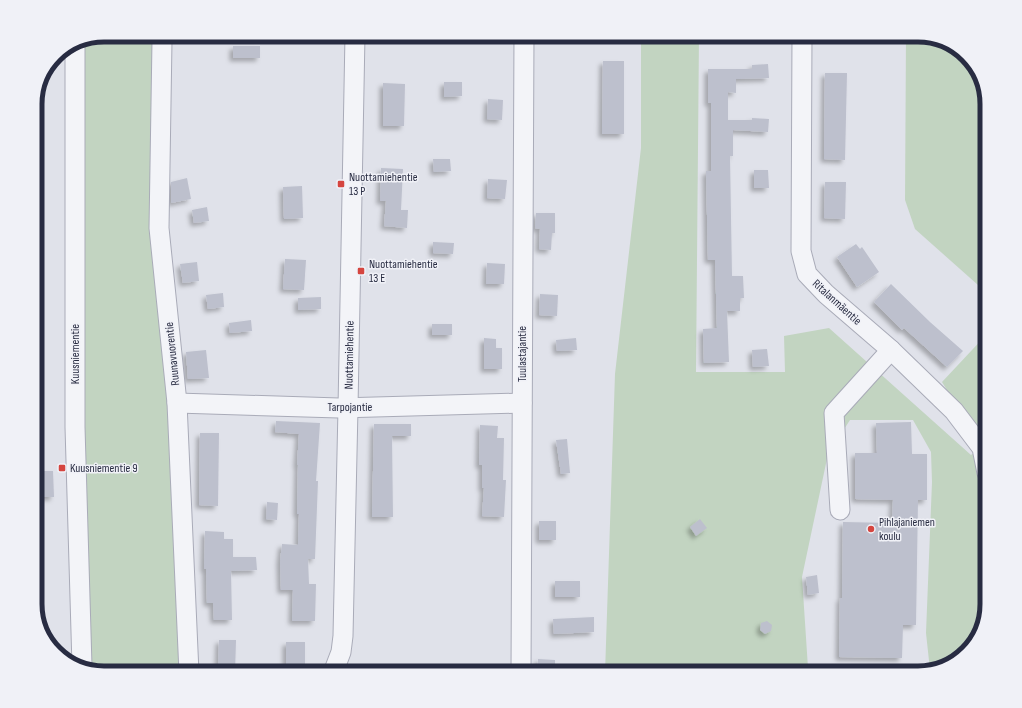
<svg xmlns="http://www.w3.org/2000/svg" width="1022" height="708" font-family="'Sofia Sans Condensed',sans-serif">
  <defs>
    <filter id="shadow"><feDropShadow dx="-3.5" dy="3.5" stdDeviation="2" flood-color="#0004"/></filter>
  </defs>
  <rect width="100%" height="100%" fill="#e0e2ea"/>
  <g fill="#c2d4c1">
    <path d="M104 35H164L159 228 188 673H104L82 666 78 40Z"/>
    <path d="M641 35H699L696 372H785L784 336 829 328 971 455 982 447 942 382 987 334V604L975 642 952 664 930 670 926 633 932 482 931 452 913 420H850L828 454 802 577 808 668 853 673H605L615 374 641 148Z"/>
    <path d="M906 35H918L956 47 980 74 987 104V293L915 229 905 200Z"/>
  </g>
  <g fill="#bdc0cd" filter="url(#shadow)">
    <rect x="233" y="46" width="27" height="12"/>
    <path d="M603 61H624V134H602Z"/>
    <path d="M768 64 769 78 736 79V93L728 92V120H752V118L769 119 768 132 733 130V156H730L732 276H743L744 298H740V311H727L729 362 704 363 703 329 717 328 715 260H708L706 171H711V103H708V69H752V65Z"/>
    <path d="M825 73H847L845 160 824 159Z"/>
    <path d="M444 82H462V96L444 97Z"/>
    <path d="M383 83 405 84 404 126H383Z"/>
    <path d="M488 99 503 100 502 120 487 119Z"/>
    <path d="M433 159H450L451 171 434 172Z"/>
    <path d="M381 168 403 169 401 210H408L407 228 384 226 386 201H380Z"/>
    <path d="M754 170H768L769 188H754Z"/>
    <path d="M187 178 191 199 171 203V182Z"/>
    <path d="M488 179 507 180 505 199 487 198Z"/>
    <path d="M825 182H846L845 219 824 218Z"/>
    <path d="M302 186 303 218 284 219 283 187Z"/>
    <path d="M207 207 209 221 194 223 192 210Z"/>
    <path d="M536 213H555V233H552L551 250 539 249 540 229 535 228Z"/>
    <path d="M433 242 454 243 453 254 433 253Z"/>
    <path d="M856 244 860 249 862 247 879 272 857 287 837 257Z"/>
    <path d="M285 259 306 260 304 290 283 289Z"/>
    <path d="M197 262 199 281 183 283 180 264Z"/>
    <path d="M487 263 505 264 504 284H486Z"/>
    <path d="M891 284 930 322 963 351 947 367 904 328 902 330 874 302Z"/>
    <path d="M223 293 224 307 208 309 206 295Z"/>
    <path d="M540 294 558 295 557 316 539 315Z"/>
    <path d="M321 297V309L298 310V298Z"/>
    <path d="M251 320 252 331 230 333 229 323Z"/>
    <rect x="432" y="324" width="20" height="11"/>
    <path d="M484 338 496 339V348H502V369H484Z"/>
    <path d="M576 338 577 350 557 351 556 340Z"/>
    <path d="M767 349 769 366 753 367 752 350Z"/>
    <path d="M206 350 209 378 188 379 186 352Z"/>
    <path d="M276 421 320 423 316 481H318L315 559H308L309 584H316L315 621H292L293 590H281L280 561 282 544 298 545 299 514H297L298 465H297L299 434 275 432Z"/>
    <path d="M911 422 912 454H927V500H918L916 625H903L902 658 839 657 840 598H842L843 522 892 523 893 500 855 499V453H877L876 423Z"/>
    <path d="M374 424H411V436H392L393 517H372Z"/>
    <path d="M480 425 498 426 497 438H504L503 480H506L504 517 482 516 484 488H482V465H479Z"/>
    <path d="M200 433H219L218 506 199 505Z"/>
    <path d="M567 439 570 473 561 474 556 440Z"/>
    <path d="M38 471H53L54 497H38Z"/>
    <path d="M267 502 278 503 277 520 266 519Z"/>
    <path d="M700 519 707 528 696 536 690 527Z"/>
    <rect x="539" y="521" width="17" height="19"/>
    <path d="M205 531 224 532V539H233V557H256L257 570 231 571 232 620H214L213 603H207L206 569H204Z"/>
    <path d="M817 575 819 593 808 595 806 577Z"/>
    <rect x="555" y="581" width="25" height="16"/>
    <path d="M594 617V632L554 634 553 619Z"/>
    <path d="M767 621 772 625 771 631 765 634 760 630 761 623Z"/>
    <path d="M219 640H236L235 673H218Z"/>
    <rect x="286" y="642" width="19" height="31"/>
    <path d="M538 659 555 660V673H537Z"/>
  </g>
  <g fill="none" stroke-linecap="round" stroke-linejoin="round">
    <g stroke="#a9abb8" stroke-width="21">
      <g id="minor">
        <path d="M164 35 162 41 159 228 177 403 189 673"/>
        <path d="M802 35 801 251 807 274 826 294 891 350 954 411 982 448 987 473"/>
        <path d="M75 42V427L82 666"/>
        <path d="M177 403 339 408 522 403"/>
        <path d="M840 510 834 413 891 350"/>
        <path d="M333 673 341 652 343 636 348 408 355 35"/>
        <path d="M521 673 524 35"/>
      </g>
    </g>
    <use href="#minor" stroke="#f3f4f8" stroke-width="19"/>
  </g>
  <g fill="#d5453f" stroke="#f0f1f7" stroke-width="1.5">
    <rect x="337" y="180" width="8" height="8" rx="2"/>
    <rect x="357" y="267" width="8" height="8" rx="2"/>
    <rect x="58" y="464" width="8" height="8" rx="2"/>
    <circle cx="871" cy="529" r="4"/>
  </g>
  <g text-anchor="middle" stroke-width="3" stroke-linejoin="round" paint-order="stroke">
    <g font-size="12" fill="#282c42" stroke="#f0f1f7" text-anchor="start">
      <text x="349" y="181">Nuottamiehentie<tspan x="349" dy="14">13 P</tspan></text>
      <text x="369" y="268">Nuottamiehentie<tspan x="369" dy="14">13 E</tspan></text>
      <text x="70" y="472">Kuusniementie 9</text>
      <text x="879" y="526">Pihlajaniemen<tspan x="879" dy="14">koulu</tspan></text>
    </g>
    <g font-size="12" fill="#282c42" stroke="#f0f1f7">
      <text transform="translate(837 302) rotate(42)" y="4">Ritalanmäentie</text>
      <text transform="translate(75 354) rotate(-90)" y="4">Kuusniementie</text>
      <text transform="translate(172 354) rotate(-96)" y="4">Ruunavuorentie</text>
      <text transform="translate(522 354) rotate(-90)" y="4">Tuulastajantie</text>
      <text transform="translate(349 355) rotate(-89)" y="4">Nuottamiehentie</text>
      <text x="350" y="411">Tarpojantie</text>
    </g>
  </g>
  <path d="M0 0H1022V708H0ZM104 42H918A62 62 0 0 1 980 104V604A62 62 0 0 1 918 666H104A62 62 0 0 1 42 604V104A62 62 0 0 1 104 42Z" fill="#f0f1f7" fill-rule="evenodd"/>
  <path fill="none" stroke="#282c42" stroke-width="5" d="M104 42H918A62 62 0 0 1 980 104V604A62 62 0 0 1 918 666H104A62 62 0 0 1 42 604V104A62 62 0 0 1 104 42Z"/>
</svg>
